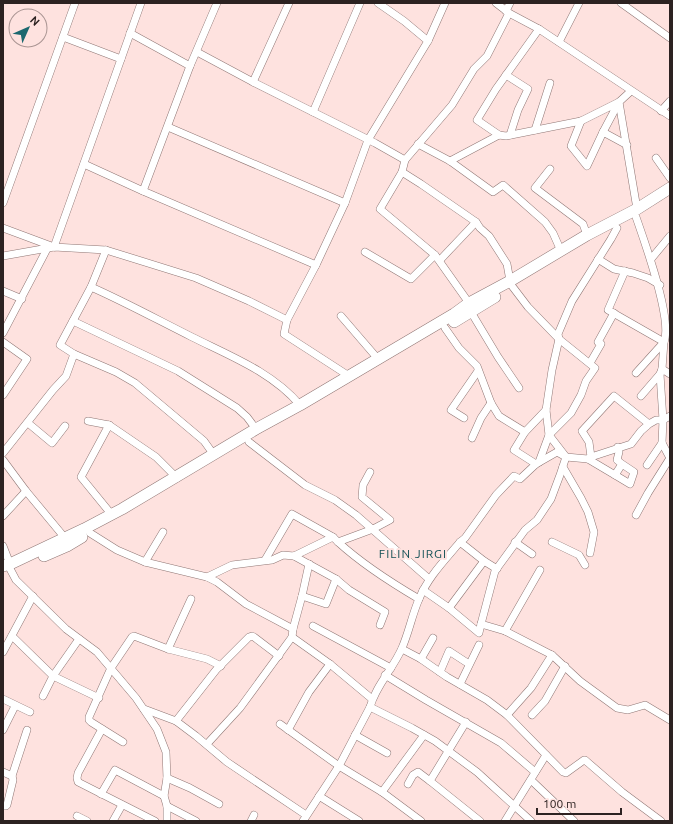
<svg xmlns="http://www.w3.org/2000/svg" width="673" height="824" font-family="Ubuntu,sans-serif">
  <rect width="100%" height="100%" fill="#fee2df"/>
  <g fill="none" stroke-linecap="round" stroke-linejoin="round">
    <g stroke="#907775" stroke-width="8">
      <g id="minor">
        <path d="M378 3 404 21 428 41"/>
        <path d="M496 3 509 13 539 29 670 116"/>
        <path d="M621 3 670 38"/>
        <path d="M506 11 510 3"/>
        <path d="M130 33 190 66"/>
        <path d="M63 37 121 59"/>
        <path d="M559 42 579 3"/>
        <path d="M197 52 253 82 375 143 405 160 402 172 421 184 476 222 480 228 489 236 507 264 510 281"/>
        <path d="M506 75 528 89 518 110 510 135"/>
        <path d="M253 82 289 3"/>
        <path d="M631 91 619 102 637 209"/>
        <path d="M661 111 670 101"/>
        <path d="M313 112 360 3"/>
        <path d="M581 121 571 146 587 166 603 132 627 145"/>
        <path d="M168 127 345 203"/>
        <path d="M535 130 550 83"/>
        <path d="M499 135 477 120 496 89 539 29"/>
        <path d="M418 144 450 161 493 192 503 185 545 222 553 233 561 251"/>
        <path d="M656 158 670 178"/>
        <path d="M405 160 452 105 474 69 487 56 509 13"/>
        <path d="M450 161 499 135 506 136 581 121 619 102 603 132"/>
        <path d="M84 164 143 191 316 265"/>
        <path d="M550 169 535 188 583 224 587 235"/>
        <path d="M402 172 380 209 435 255 469 303"/>
        <path d="M143 191 190 66 217 3"/>
        <path d="M3 203 75 3"/>
        <path d="M636 217C645 243 673 320 664 342L662 369 660 374 663 420 662 443 670 458"/>
        <path d="M3 228 54 247 141 3"/>
        <path d="M365 252 411 279 435 255"/>
        <path d="M3 256 54 247 106 250 196 278 249 301 287 320 284 334 349 376"/>
        <path d="M598 259 614 269 633 273 648 278 660 285"/>
        <path d="M651 259 670 236"/>
        <path d="M440 260 476 222"/>
        <path d="M625 271 608 310 664 342 636 373"/>
        <path d="M512 286 528 307 559 339 595 368 586 381 581 395 571 413 549 435 539 462"/>
        <path d="M91 287C125 302 158 320 192 337 230 356 272 372 300 405"/>
        <path d="M3 291 22 299"/>
        <path d="M471 312 498 357 519 388"/>
        <path d="M341 316 378 359"/>
        <path d="M287 320 316 265 345 203 368 140 428 41 445 3"/>
        <path d="M73 321 178 371 237 408 247 417 256 429"/>
        <path d="M445 328 459 348 477 366 491 403 499 416 525 432"/>
        <path d="M3 333 47 249"/>
        <path d="M3 342 27 359 3 395"/>
        <path d="M74 354 116 372 135 383 204 441 214 455"/>
        <path d="M590 363 601 344 598 342 614 313"/>
        <path d="M662 369 670 374"/>
        <path d="M641 396 660 374"/>
        <path d="M464 418 451 410 478 371"/>
        <path d="M88 421 109 425"/>
        <path d="M28 423 52 443 65 426"/>
        <path d="M649 424 614 396 582 431 589 442 591 457 631 444 641 431 649 424 656 420H663L670 416"/>
        <path d="M472 438 481 418 491 403"/>
        <path d="M249 442 305 485 335 500 356 515 429 579"/>
        <path d="M618 447 619 452 617 460 622 464 615 475 630 484 634 472 622 464"/>
        <path d="M3 453 53 390 66 376 74 354 60 345 91 287 106 250"/>
        <path d="M588 459 615 475"/>
        <path d="M3 460 26 491 65 538"/>
        <path d="M536 464 514 450 525 432 546 410"/>
        <path d="M647 465 662 443"/>
        <path d="M563 467 581 498 588 512 594 532 590 553"/>
        <path d="M112 515 81 477 109 425 156 457 177 478"/>
        <path d="M636 515 648 493 670 458"/>
        <path d="M3 516 26 491"/>
        <path d="M90 533 117 550 145 562 207 577 232 565 272 560 283 555 294 556 333 537 338 542 373 529 390 520 362 497 363 485 370 472"/>
        <path d="M338 542C362 564 390 582 419 599"/>
        <path d="M460 542 484 561 497 569"/>
        <path d="M515 542 532 554"/>
        <path d="M552 542 579 555 585 565"/>
        <path d="M3 546 10 564"/>
        <path d="M294 556 336 579 349 590 385 612 380 625"/>
        <path d="M265 560 292 514 333 537"/>
        <path d="M145 562 163 532"/>
        <path d="M8 565 16 580 66 629 97 652 136 698 157 729 166 752 167 778 164 796 167 806V821"/>
        <path d="M207 577 217 582 246 604 293 629"/>
        <path d="M423 590 449 608 479 633 481 624 505 631 552 655 580 681 617 708 628 710 645 705 670 720"/>
        <path d="M302 596 326 604 336 579"/>
        <path d="M449 608 484 561"/>
        <path d="M481 624 495 571 525 530 537 520 551 499 560 475 566 457 549 435 546 410 552 370 559 339 558 334 572 301 611 239 617 228"/>
        <path d="M313 626 391 668"/>
        <path d="M505 631 540 570"/>
        <path d="M12 636 53 676 99 698"/>
        <path d="M292 637 330 664 372 699"/>
        <path d="M168 649 191 599"/>
        <path d="M402 649 421 659 447 677 487 700 507 715 563 772 566 773 584 760H585L622 792 661 821"/>
        <path d="M3 652 33 596"/>
        <path d="M421 659 433 638"/>
        <path d="M440 672 449 651 469 664"/>
        <path d="M385 675 426 700 501 743 535 772"/>
        <path d="M460 684 479 645"/>
        <path d="M43 696 53 676 79 639"/>
        <path d="M3 699 30 712"/>
        <path d="M370 707 412 728 435 741 477 772 531 821"/>
        <path d="M144 709 176 721 196 736 227 762 306 815"/>
        <path d="M507 715 531 688 552 655"/>
        <path d="M532 715 545 701 565 666"/>
        <path d="M176 721 216 670 249 637 252 636 254 637 279 656"/>
        <path d="M466 722 430 781 480 821"/>
        <path d="M280 724 339 766 382 792 421 821"/>
        <path d="M102 729 78 773 77 778 78 782 155 821"/>
        <path d="M3 730 15 706"/>
        <path d="M288 730 309 692 330 664"/>
        <path d="M355 735 387 753"/>
        <path d="M123 742 91 722 89 720V717L111 668 132 637 134 636 168 649 207 659 221 666"/>
        <path d="M207 744 240 708 292 637 293 629 302 596 309 564"/>
        <path d="M3 772 12 776 13 780 7 805 6 806H3"/>
        <path d="M12 776 27 730"/>
        <path d="M167 778 190 788 219 804"/>
        <path d="M531 780 574 821"/>
        <path d="M408 784 413 775 418 772 430 781"/>
        <path d="M382 792 424 735"/>
        <path d="M101 794 115 770 164 796"/>
        <path d="M319 796 359 821"/>
        <path d="M167 806 196 821"/>
        <path d="M77 816 87 821"/>
        <path d="M113 821 122 805"/>
        <path d="M251 821 254 815"/>
        <path d="M303 821 339 766 370 707C376 685 393 669 402 648 409 632 412 615 419 599 428 577 445 560 460 542L465 538 496 495 514 476 520 479 536 464 557 452 566 457 588 459 591 457"/>
        <path d="M505 821 546 755"/>
      </g>
    </g>
    <g stroke="#907775" stroke-width="12">
      <g id="primary">
        <path d="M454 322 495 297"/>
        <path d="M44 556 67 546 82 537"/>
        <path d="M3 566 10 564 84 529 122 509 256 429 300 405 454 314 469 303 510 281 587 235 637 209 670 188"/>
      </g>
    </g>
    <use href="#minor" stroke="#fff" stroke-width="7"/>
    <use href="#primary" stroke="#fff" stroke-width="11"/>
  </g>
  <g text-anchor="middle" stroke-width="4" stroke-linejoin="round" paint-order="stroke">
    <g font-size="12" letter-spacing="1" fill="#124f55" stroke="#fee2df">
      <text x="413" y="558">FILIN JIRGI</text>
    </g>
  </g>
  <rect width="673" height="824" fill="none" stroke="#2c2221" stroke-width="8"/>
  <g transform="translate(28 28) rotate(45)"><circle r="19" fill="#fee2df" stroke="#aa9593"/>
  <path d="M0-3L7 15L0 10L-7 15Z" fill="#1c686f"/>
  <text y="-6" font-size="11" font-weight="bold" text-anchor="middle" fill="#2c2221">N</text>
  </g>
  <path d="M537 808v6h84v-6" fill="none" stroke="#2c2221" stroke-width="2"/>
  <text x="543" y="808" font-size="12" fill="#2c2221" stroke="#fee2df" stroke-width="3" paint-order="stroke">100 m</text>
</svg>
